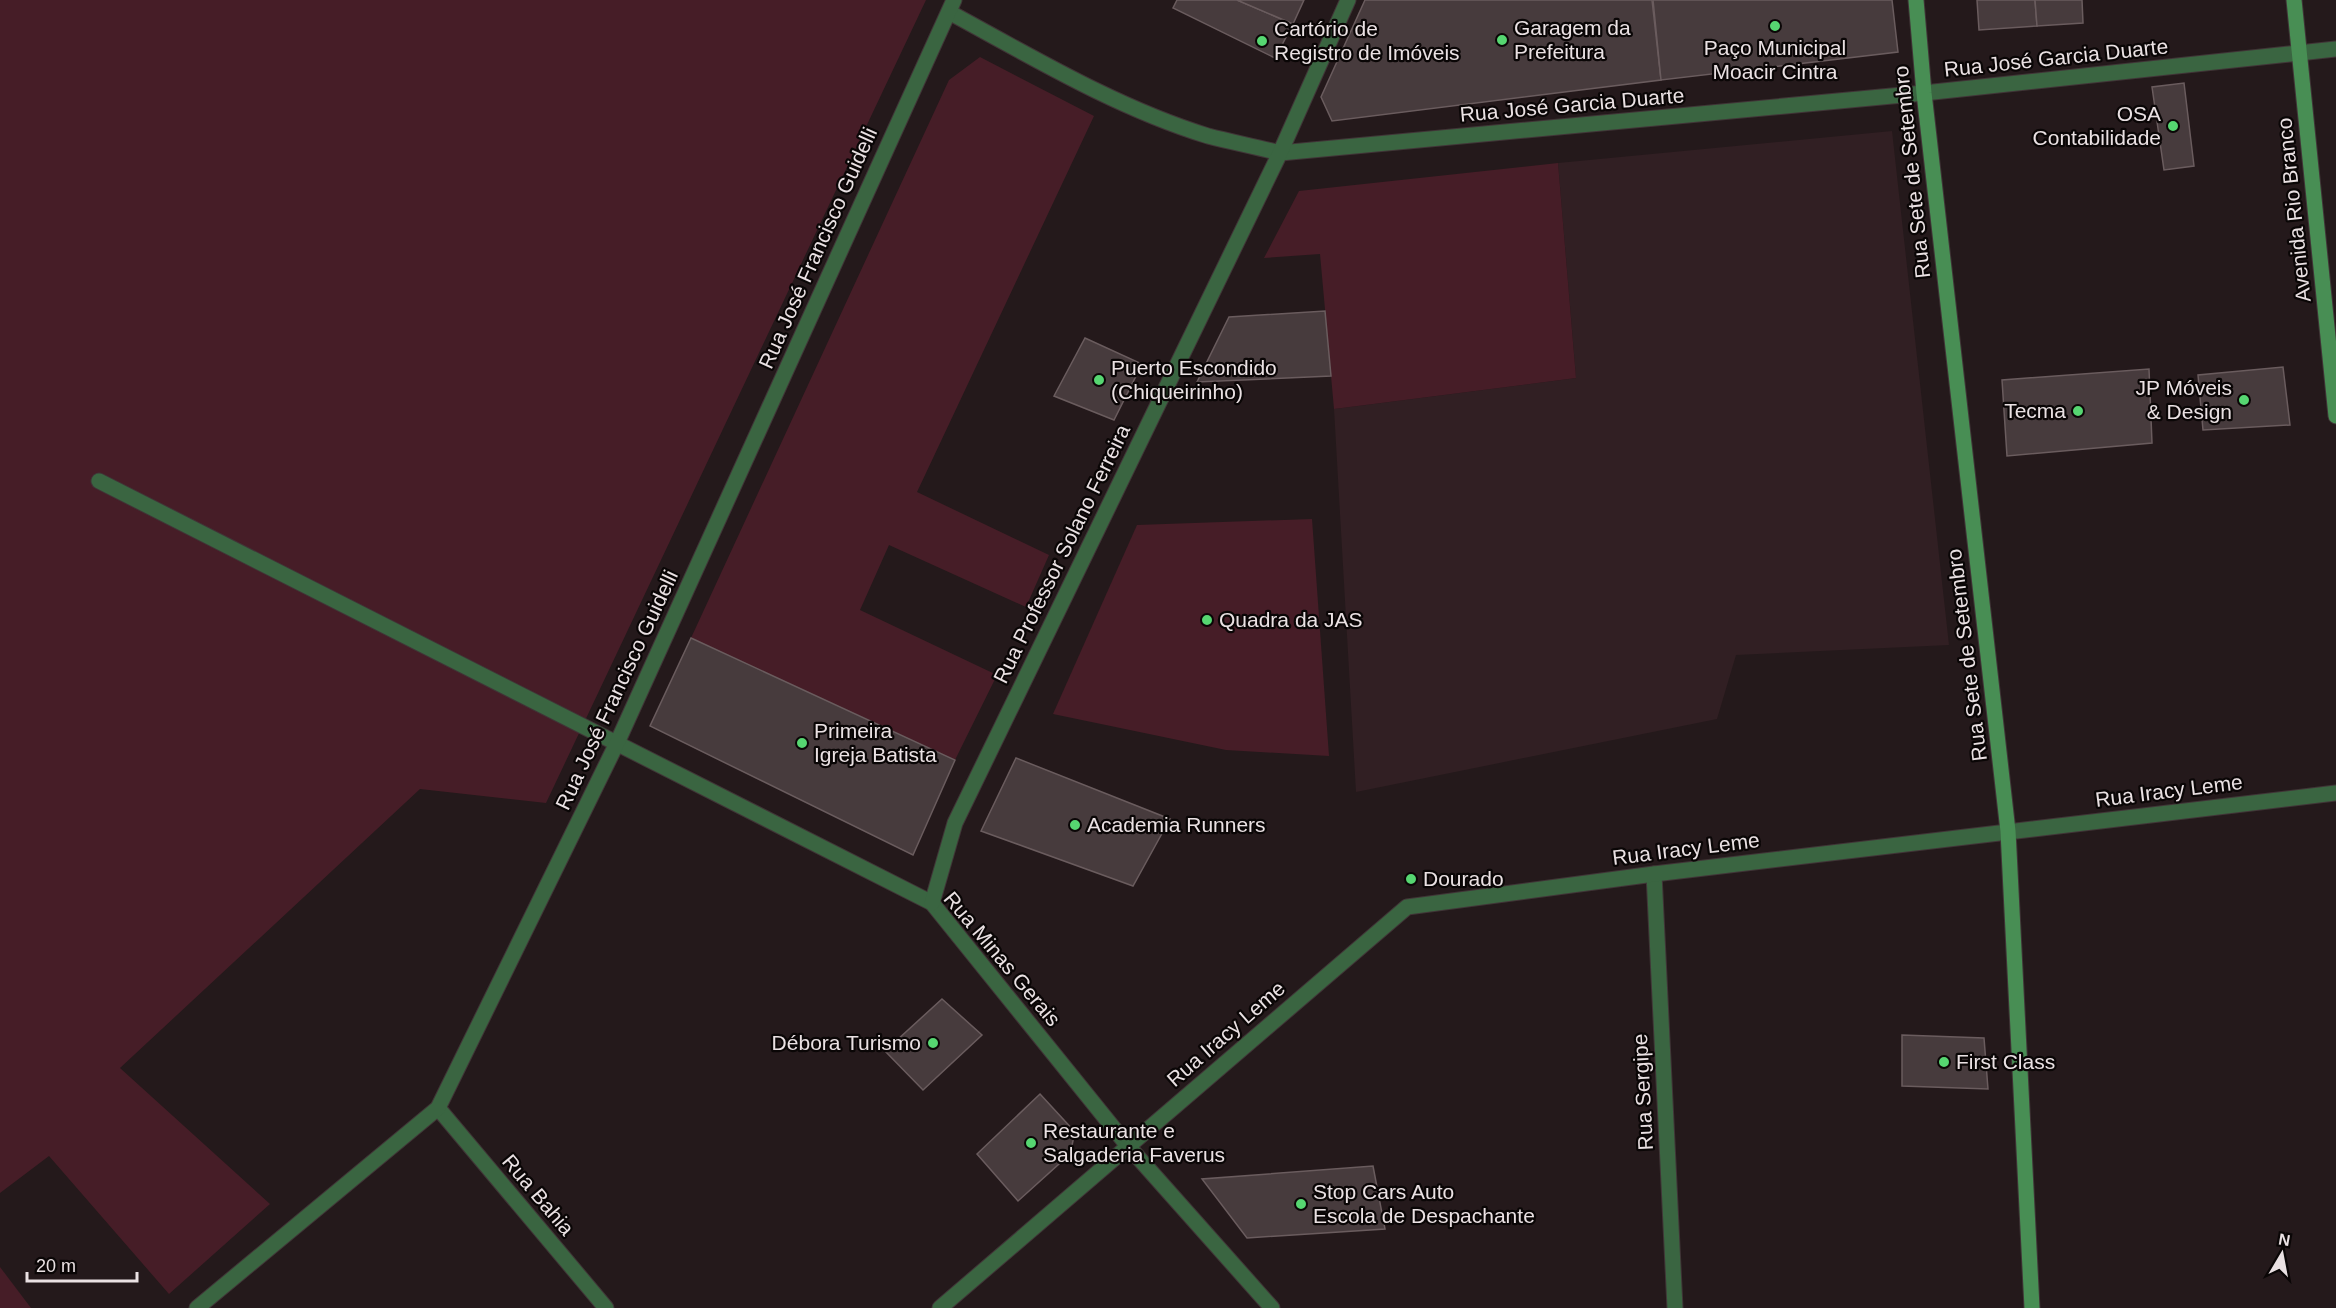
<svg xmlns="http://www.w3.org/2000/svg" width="2336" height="1308" font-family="Arial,sans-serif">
  <rect width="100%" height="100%" fill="#24191b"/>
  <path fill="#311f23" d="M1892 131 1949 645 1736 655 1717 719 1356 792 1334 409 1576 378 1558 163Z"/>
  <g fill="#461d27">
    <path d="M0 0H926L546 803 420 789 120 1068 270 1204 169 1294 49 1156 0 1193Z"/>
    <path d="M980 57 1094 116 917 492 1049 555 1026 607 889 545 860 610 997 675 955 760 691 638 949 80Z"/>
    <path d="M1558 163 1576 378 1334 409 1320 254 1264 258 1299 191Z"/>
    <path d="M1312 519 1329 756 1226 750 1053 714 1137 525Z"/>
    <path d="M0 1267 31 1308H0Z"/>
  </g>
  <g fill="#473b3d" stroke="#6a5c5e" stroke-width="1.5">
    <path d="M1177 0H1237L1293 24 1275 58 1173 8Z"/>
    <path d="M1237 0H1304L1293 24Z"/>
    <path d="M1365 0H1652L1661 80 1332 121 1321 97Z"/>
    <path d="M1653 0H1892L1898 52 1661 80Z"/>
    <path d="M1977 0H2035L2037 26 1979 30Z"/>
    <path d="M2035 0H2082L2083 23 2037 26Z"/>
    <path d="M2184 83 2194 166 2164 170 2152 87Z"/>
    <path d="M1325 311 1331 376 1197 382 1229 317Z"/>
    <path d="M1085 338 1142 364 1114 420 1054 396Z"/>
    <path d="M2283 367 2290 425 2203 430 2198 375Z"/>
    <path d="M2149 369 2152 443 2007 456 2002 380Z"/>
    <path d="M691 638 955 760 913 855 650 726Z"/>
    <path d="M1016 758 1170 819 1133 886 981 831Z"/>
    <path d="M942 999 982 1035 923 1090 885 1051Z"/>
    <path d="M1902 1035 1984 1038 1988 1089 1902 1086Z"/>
    <path d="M1040 1094 1075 1132 1070 1154 1018 1201 977 1154Z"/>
    <path d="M1373 1166 1385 1229 1247 1238 1202 1179Z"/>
  </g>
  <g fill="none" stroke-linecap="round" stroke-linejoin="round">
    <g stroke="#403537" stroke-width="17">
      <g id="street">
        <path d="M949 12C1032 57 1117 108 1208 136 1232 142 1256 147 1280 153L1924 93 2336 49"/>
        <path d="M99 481 932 903 1128 1146 1272 1308"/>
        <path d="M1654 874 1675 1308"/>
        <path d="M932 903 955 823 1280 153 1348 0"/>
        <path d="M438 1108 606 1308"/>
        <path d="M197 1308 438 1108 617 743 954 0"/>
        <path d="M940 1308 1407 907 1654 874 2336 793"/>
      </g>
    </g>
    <g stroke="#403537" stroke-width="17">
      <g id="secondary">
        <path d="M1916 0 1924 93 2008 831 2032 1308"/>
        <path d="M2294 0 2336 416"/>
      </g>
    </g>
    <use href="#street" stroke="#3a6541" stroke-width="15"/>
    <use href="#secondary" stroke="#488e54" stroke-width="15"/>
  </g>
  <g fill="#56d671" stroke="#0a0606" stroke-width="2">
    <circle cx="1775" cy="26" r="6"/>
    <circle cx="1502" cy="40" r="6"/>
    <circle cx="1262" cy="41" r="6"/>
    <circle cx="2173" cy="126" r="6"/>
    <circle cx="1099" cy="380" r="6"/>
    <circle cx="2244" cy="400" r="6"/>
    <circle cx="2078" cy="411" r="6"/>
    <circle cx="1207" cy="620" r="6"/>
    <circle cx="802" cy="743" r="6"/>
    <circle cx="1075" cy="825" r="6"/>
    <circle cx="1411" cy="879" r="6"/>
    <circle cx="933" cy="1043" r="6"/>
    <circle cx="1944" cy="1062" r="6"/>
    <circle cx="1031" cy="1143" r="6"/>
    <circle cx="1301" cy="1204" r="6"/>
  </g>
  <g text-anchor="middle" stroke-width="4.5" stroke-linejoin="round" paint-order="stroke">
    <g font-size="21" fill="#eae1e3" stroke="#0a0606" text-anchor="start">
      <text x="1514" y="35">Garagem da<tspan x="1514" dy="24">Prefeitura</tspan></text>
      <text x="1274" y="36">Cartório de<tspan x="1274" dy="24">Registro de Imóveis</tspan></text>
      <text x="1775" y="55" text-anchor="middle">Paço Municipal<tspan x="1775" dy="24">Moacir Cintra</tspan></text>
      <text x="2161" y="121" text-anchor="end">OSA<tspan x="2161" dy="24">Contabilidade</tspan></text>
      <text x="1111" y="375">Puerto Escondido<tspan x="1111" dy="24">(Chiqueirinho)</tspan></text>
      <text x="2232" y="395" text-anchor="end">JP Móveis<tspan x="2232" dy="24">&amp; Design</tspan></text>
      <text x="2066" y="418" text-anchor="end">Tecma</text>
      <text x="1219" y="627">Quadra da JAS</text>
      <text x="814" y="738">Primeira<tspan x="814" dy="24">Igreja Batista</tspan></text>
      <text x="1087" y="832">Academia Runners</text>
      <text x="1423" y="886">Dourado</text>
      <text x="921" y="1050" text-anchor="end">Débora Turismo</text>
      <text x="1956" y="1069">First Class</text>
      <text x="1043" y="1138">Restaurante e<tspan x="1043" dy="24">Salgaderia Faverus</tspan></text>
      <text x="1313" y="1199">Stop Cars Auto<tspan x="1313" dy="24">Escola de Despachante</tspan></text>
    </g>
    <g font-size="21" fill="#eae1e3" stroke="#0a0606">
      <text transform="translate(2056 58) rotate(-6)" y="7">Rua José Garcia Duarte</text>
      <text transform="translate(1572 105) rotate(-5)" y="7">Rua José Garcia Duarte</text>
      <text transform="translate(1912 172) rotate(-96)" y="7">Rua Sete de Setembro</text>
      <text transform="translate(2294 210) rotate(-96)" y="7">Avenida Rio Branco</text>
      <text transform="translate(818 248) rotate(-66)" y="7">Rua José Francisco Guidelli</text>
      <text transform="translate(1062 554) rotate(-64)" y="7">Rua Professor Solano Ferreira</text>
      <text transform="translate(1967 655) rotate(-97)" y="7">Rua Sete de Setembro</text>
      <text transform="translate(617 690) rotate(-65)" y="7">Rua José Francisco Guidelli</text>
      <text transform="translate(2169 791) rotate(-7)" y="7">Rua Iracy Leme</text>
      <text transform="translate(1686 849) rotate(-7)" y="7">Rua Iracy Leme</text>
      <text transform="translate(1002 959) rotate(50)" y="7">Rua Minas Gerais</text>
      <text transform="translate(1226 1034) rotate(-41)" y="7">Rua Iracy Leme</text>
      <text transform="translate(1643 1092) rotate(-93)" y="7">Rua Sergipe</text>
      <text transform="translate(538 1195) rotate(50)" y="7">Rua Bahia</text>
    </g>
  </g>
  <g transform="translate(2282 1254) rotate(10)" stroke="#0a0606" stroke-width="4.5" paint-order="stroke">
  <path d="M0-4.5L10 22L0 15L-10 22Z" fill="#eae1e3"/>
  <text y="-9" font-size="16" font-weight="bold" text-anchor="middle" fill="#eae1e3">N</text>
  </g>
  <path d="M27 1272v9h110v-9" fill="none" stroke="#eae1e3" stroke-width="3"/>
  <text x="36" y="1272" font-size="18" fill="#eae1e3" stroke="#0a0606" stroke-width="4.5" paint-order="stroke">20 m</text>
</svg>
